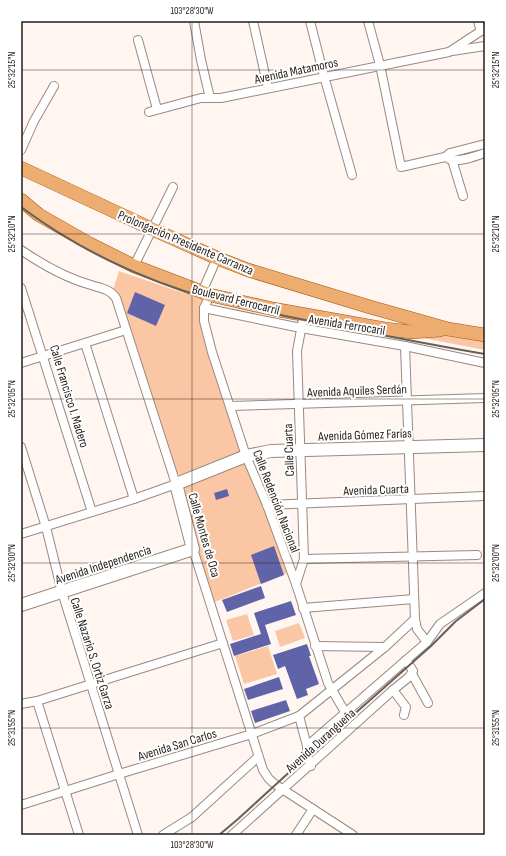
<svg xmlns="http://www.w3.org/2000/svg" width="506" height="856" font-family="'Sofia Sans Condensed',sans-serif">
  <rect width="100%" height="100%" fill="#fff6f1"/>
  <g fill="#fac6a4">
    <path d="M119 271 204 300 201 316 246 452 179 475V473L175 474 113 290Z"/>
    <path d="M447 333 485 338V350L423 338Z"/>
    <path d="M246 458 290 572 212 603 178 485Z"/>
    <path d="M247 614 254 635 233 641 226 620Z"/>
    <path d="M299 623 305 638 280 647 275 631Z"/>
    <path d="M268 646 277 674 244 684 235 656Z"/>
  </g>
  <g fill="#6163a8">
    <path d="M135 292 165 305 156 326 127 313Z"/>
    <path d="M227 489 229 496 216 500 214 493Z"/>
    <path d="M274 546 284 575 261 584 251 555Z"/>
    <path d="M261 586 265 598 227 612 222 600Z"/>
    <path d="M291 601 296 615 265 625 271 644 234 656 230 644 261 634 254 613Z"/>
    <path d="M307 644 311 656H309L319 684 306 689 308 695 297 699 285 666 278 669 273 655Z"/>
    <path d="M279 677 283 689 248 700 244 689Z"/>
    <path d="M286 700 290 711 255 723 251 711Z"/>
  </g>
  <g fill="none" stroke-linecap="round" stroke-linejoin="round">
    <g stroke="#9b897d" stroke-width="10">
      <g id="minor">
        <path d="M194 21 201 60 210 98"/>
        <path d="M253 21 268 88"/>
        <path d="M310 21 324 76 352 175"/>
        <path d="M368 21 380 65 401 167 445 157 450 153 485 144"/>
        <path d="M478 21 481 31"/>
        <path d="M138 40 157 109"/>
        <path d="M452 51 485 46"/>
        <path d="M149 112 201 98H221L449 52 481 31 485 30"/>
        <path d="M21 150 34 121 54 86"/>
        <path d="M450 153 463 196"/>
        <path d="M449 159C459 163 475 156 485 153"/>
        <path d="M21 250C43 265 66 278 91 285 100 288 110 289 116 298L176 484 134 499 21 534"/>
        <path d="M134 266 173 187"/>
        <path d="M21 288 92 512"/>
        <path d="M202 292 217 258"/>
        <path d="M210 295 204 308V321L212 352 246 456 267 505 296 584 328 683 345 712"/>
        <path d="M204 308 301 328 405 346 485 363"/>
        <path d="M85 343 134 499"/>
        <path d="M405 346 415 619 417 629 427 642"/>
        <path d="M21 363 126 330"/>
        <path d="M230 406 485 398"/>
        <path d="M21 447 46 527 62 592 138 835"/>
        <path d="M267 505 485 496"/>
        <path d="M193 549 263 770 269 779 276 785 353 835"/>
        <path d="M304 559 477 555"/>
        <path d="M296 584 304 559 297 351 304 314"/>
        <path d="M303 608 414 599"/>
        <path d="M315 646 385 647"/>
        <path d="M412 674 428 703"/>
        <path d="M393 690 406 707 404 715"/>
        <path d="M37 701 79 835"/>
        <path d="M21 704 37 701 223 643"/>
        <path d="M299 716 307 746V756L311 766"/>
        <path d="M307 746 427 642 440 624 485 593"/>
        <path d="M21 805 119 774 252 734 299 716 385 647 415 619"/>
        <path d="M163 835 192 817 258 757"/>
        <path d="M232 835 393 690 409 677 413 671 406 660"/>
        <path d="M296 835 313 809"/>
      </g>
    </g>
    <g stroke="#9b897d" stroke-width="14">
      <path id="secondary" d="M21 605 193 549 176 484 246 456 271 451 485 445"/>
    </g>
    <g stroke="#a05713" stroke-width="14">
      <g id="primary">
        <path d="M21 168 152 229 217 258 248 270 370 307 448 329 485 335"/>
        <path d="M21 200 39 215 90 244 134 266 210 295 273 309 385 329 412 332 440 330"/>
      </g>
    </g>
    <use href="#minor" stroke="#fff" stroke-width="8"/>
    <use href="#secondary" stroke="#fff" stroke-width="12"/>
    <use href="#primary" stroke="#eead70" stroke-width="13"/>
    <g stroke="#675f5a" stroke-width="2">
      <path d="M21 207C76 248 142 280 208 298 248 309 289 317 330 325 382 335 433 345 485 354"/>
      <path d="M219 835 238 819 307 756 431 646 456 621 485 599"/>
    </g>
  </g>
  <path fill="none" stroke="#241d18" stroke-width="1" stroke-opacity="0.45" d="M192 21V835M21 70H485M21 234H485M21 399H485M21 563H485M21 728H485"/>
  <g text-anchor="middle" stroke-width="4" stroke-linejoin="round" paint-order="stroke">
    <g font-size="13" fill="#241d18" stroke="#fff">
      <text transform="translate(296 70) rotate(-12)" y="5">Avenida Matamoros</text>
      <text transform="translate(186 242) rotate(23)" y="5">Prolongación Presidente Carranza</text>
      <text transform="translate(236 299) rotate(14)" y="5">Boulevard Ferrocarril</text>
      <text transform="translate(347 324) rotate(9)" y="5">Avenida Ferrocaril</text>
      <text transform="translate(357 390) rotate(-2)" y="5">Avenida Aquiles Serdán</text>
      <text transform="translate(70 396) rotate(73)" y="5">Calle Francisco I. Madero</text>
      <text transform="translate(365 434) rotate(-2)" y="5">Avenida Gómez Farías</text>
      <text transform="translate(288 450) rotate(-92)" y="5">Calle Cuarta</text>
      <text transform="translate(376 489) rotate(-2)" y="5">Avenida Cuarta</text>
      <text transform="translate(277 501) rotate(69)" y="5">Calle Redención Nacional</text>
      <text transform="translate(205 535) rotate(74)" y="5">Calle Montes de Oca</text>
      <text transform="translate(103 564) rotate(-18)" y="5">Avenida Independencia</text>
      <text transform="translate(93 653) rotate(72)" y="5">Calle Nazario S. Ortiz Garza</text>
      <text transform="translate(320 740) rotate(-42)" y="5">Avenida Durangueña</text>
      <text transform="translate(177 744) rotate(-17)" y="5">Avenida San Carlos</text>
    </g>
  </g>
  <rect width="506" height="856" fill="none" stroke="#ffffff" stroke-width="44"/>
  <rect x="22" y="22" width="462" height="812" fill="none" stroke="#241d18" stroke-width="1.5"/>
  <g font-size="10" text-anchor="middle" fill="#241d18">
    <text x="192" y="14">103°28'30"W</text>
    <text transform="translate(11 70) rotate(-90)" y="4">25°32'15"N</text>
    <text transform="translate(495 70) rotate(-90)" y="4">25°32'15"N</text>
    <text transform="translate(11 234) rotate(-90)" y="4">25°32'10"N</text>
    <text transform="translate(495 234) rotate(-90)" y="4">25°32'10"N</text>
    <text transform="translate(11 399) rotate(-90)" y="4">25°32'05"N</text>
    <text transform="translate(495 399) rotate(-90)" y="4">25°32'05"N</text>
    <text transform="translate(11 563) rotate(-90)" y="4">25°32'00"N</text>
    <text transform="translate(495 563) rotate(-90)" y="4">25°32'00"N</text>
    <text transform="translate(11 728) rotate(-90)" y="4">25°31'55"N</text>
    <text transform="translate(495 728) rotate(-90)" y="4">25°31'55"N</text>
    <text x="192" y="848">103°28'30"W</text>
  </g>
</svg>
